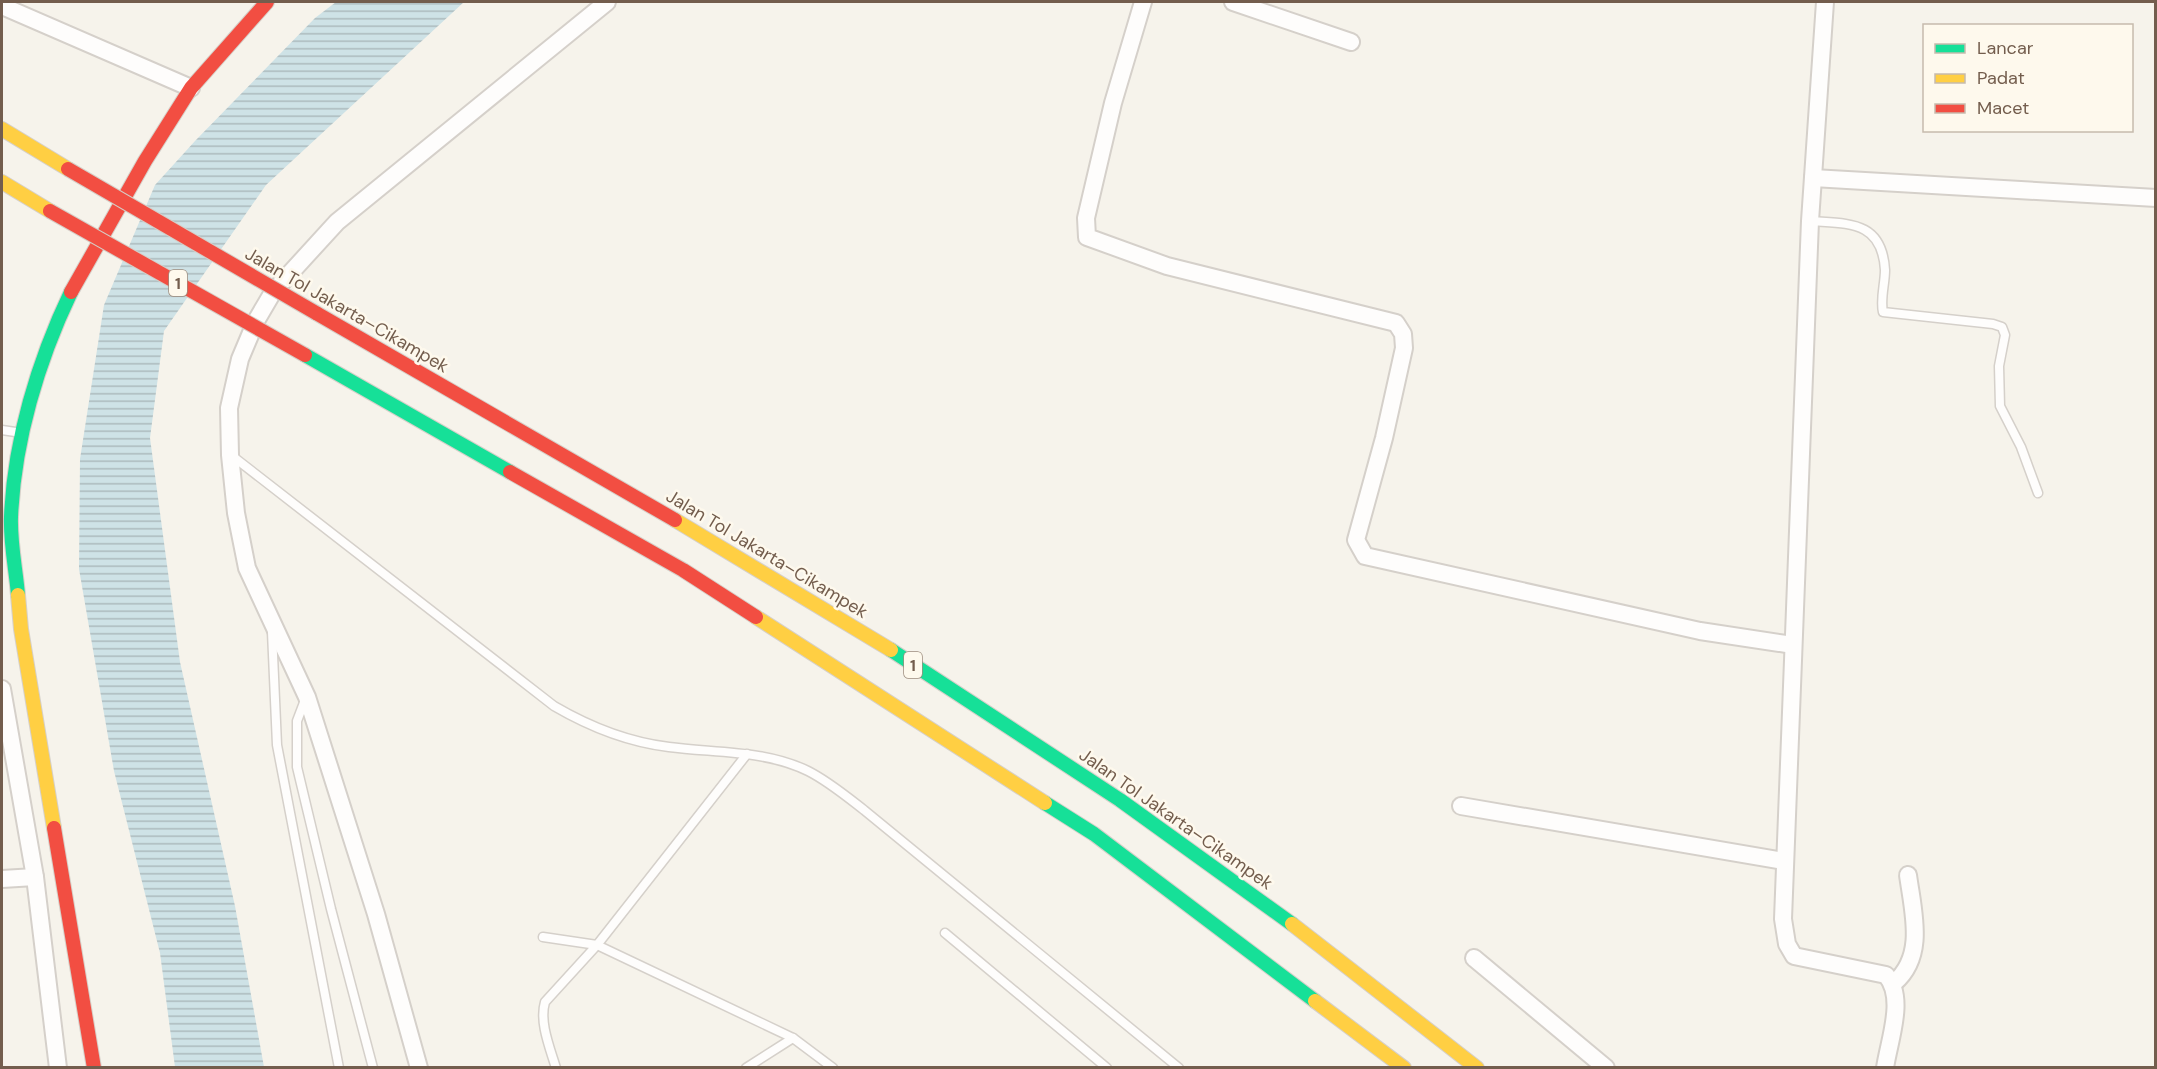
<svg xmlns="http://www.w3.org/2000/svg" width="2157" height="1069" font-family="'DM Sans',sans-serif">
  <defs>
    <pattern id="water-rules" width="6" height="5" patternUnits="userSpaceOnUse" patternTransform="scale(1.5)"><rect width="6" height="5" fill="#cee2e6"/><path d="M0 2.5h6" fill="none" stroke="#acbabd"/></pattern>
  </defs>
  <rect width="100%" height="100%" fill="#f6f3eb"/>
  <path fill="url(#water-rules)" d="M336 2H464L266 185 164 331 150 438 180 662 235 906 264 1067H175L160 953 114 771 79 569 80 459 104 305 155 185 195 141 315 18Z"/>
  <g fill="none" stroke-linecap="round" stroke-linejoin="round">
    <g stroke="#d5d0ca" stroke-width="11">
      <g id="lane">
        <path d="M1810 221C1848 224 1882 220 1885 270 1885 284 1880 299 1883 312L1993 324 2002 327 2005 335 1999 366 2000 406 2021 447 2038 493"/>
        <path d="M2 430 22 433"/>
        <path d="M231 455 554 706C590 727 627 742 669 747 714 753 766 750 808 771 828 781 846 796 864 810L1179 1068"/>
        <path d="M272 632 277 745 339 1068"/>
        <path d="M305 700 297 721V767L331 909 373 1068"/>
        <path d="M945 933 1107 1068"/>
        <path d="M543 937 597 945 793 1038 833 1068"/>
        <path d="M556 1068C550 1048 539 1022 545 1002L597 945 747 754"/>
        <path d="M746 1068 793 1038"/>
      </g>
    </g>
    <g stroke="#d5d0ca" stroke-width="20">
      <g id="street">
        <path d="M1143 2 1113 103 1086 218 1087 237 1167 266 1396 323 1403 334 1404 348 1384 438 1356 540 1365 556 1700 631 1793 645"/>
        <path d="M1233 2 1351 42"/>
        <path d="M1825 2 1810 221 1783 919 1787 944 1794 956 1886 975C1906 998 1889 1040 1885 1068"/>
        <path d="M2 6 191 88"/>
        <path d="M1813 178 2156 198"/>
        <path d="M2 689 35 877 58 1068"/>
        <path d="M1461 806 1784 861"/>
        <path d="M2 879 35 877"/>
        <path d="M1474 958 1606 1068"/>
        <path d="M1894 983C1926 956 1913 912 1908 875"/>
        <path d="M419 1068 376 914 307 697 247 568 236 513 230 455 229 408 240 359 256 321 273 292 337 222 607 2"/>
      </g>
    </g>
    <g stroke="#d6d0c9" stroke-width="16">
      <g id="fast">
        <path d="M305 355 510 472"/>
        <path d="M18 595C16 570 10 543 11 517 14 441 38 361 71 292"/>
        <path d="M891 650 1120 800 1292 924"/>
        <path d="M1045 803 1094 834 1315 1001"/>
      </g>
    </g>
    <g stroke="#d6d0c9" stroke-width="16">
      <g id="slow">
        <path d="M2 129 68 169"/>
        <path d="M2 182 50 211"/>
        <path d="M675 520 891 650"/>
        <path d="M18 595 21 629 54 828"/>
        <path d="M756 617 1045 803"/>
        <path d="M1292 924 1477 1068"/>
        <path d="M1315 1001 1404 1068"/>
      </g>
    </g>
    <g stroke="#d6d0c9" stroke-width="16">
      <g id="jam">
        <path d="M71 292 145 161 191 88 267 2"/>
        <path d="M316 313 675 520"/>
        <path d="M510 472 683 570 756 617"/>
        <path d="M54 828 94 1068"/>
      </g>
    </g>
    <use href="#lane" stroke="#fefdfc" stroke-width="8"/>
    <use href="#street" stroke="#fefdfc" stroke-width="16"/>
    <use href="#fast" stroke="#16e098" stroke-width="14"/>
    <use href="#slow" stroke="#ffcf43" stroke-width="14"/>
    <use href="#jam" stroke="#f24e42" stroke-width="14"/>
    <g stroke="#d5cec7" stroke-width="16" stroke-linecap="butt">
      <g id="jam-bridge">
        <path d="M68 169 316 313"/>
        <path d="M50 211 305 355"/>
      </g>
    </g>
    <use href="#jam-bridge" stroke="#f24e42" stroke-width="14"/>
  </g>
  <g text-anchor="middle" stroke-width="5" stroke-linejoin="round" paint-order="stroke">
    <g fill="#fef9ed" stroke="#9d8c7d" stroke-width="1.5">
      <rect x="169" y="270" width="18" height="26" rx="4.5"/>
      <rect x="904" y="652" width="18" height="26" rx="4.5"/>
    </g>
    <g font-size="16" font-weight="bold" fill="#735d4d">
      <text x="178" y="289">1</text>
      <text x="913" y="671">1</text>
    </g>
    <g font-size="18" fill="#735d4d" stroke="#fef9ed">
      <text transform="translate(347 310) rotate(30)" y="6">Jalan Tol Jakarta–Cikampek</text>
      <text transform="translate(767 554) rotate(31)" y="6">Jalan Tol Jakarta–Cikampek</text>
      <text transform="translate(1176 819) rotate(35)" y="6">Jalan Tol Jakarta–Cikampek</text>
    </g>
  </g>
  <rect width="2157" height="1069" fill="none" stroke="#735d4d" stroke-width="6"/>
  <rect x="1923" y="24" width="210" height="108" fill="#fef9ed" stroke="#c6bbad" stroke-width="1.5"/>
  <rect x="1935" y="44" width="30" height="9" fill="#16e098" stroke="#c6bbad" stroke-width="1.5"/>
  <text x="1977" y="54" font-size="18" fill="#735d4d">Lancar</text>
  <rect x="1935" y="74" width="30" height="9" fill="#ffcf43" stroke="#c6bbad" stroke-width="1.5"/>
  <text x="1977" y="84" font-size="18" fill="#735d4d">Padat</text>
  <rect x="1935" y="104" width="30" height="9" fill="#f24e42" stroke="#c6bbad" stroke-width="1.5"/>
  <text x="1977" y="114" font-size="18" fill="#735d4d">Macet</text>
</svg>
